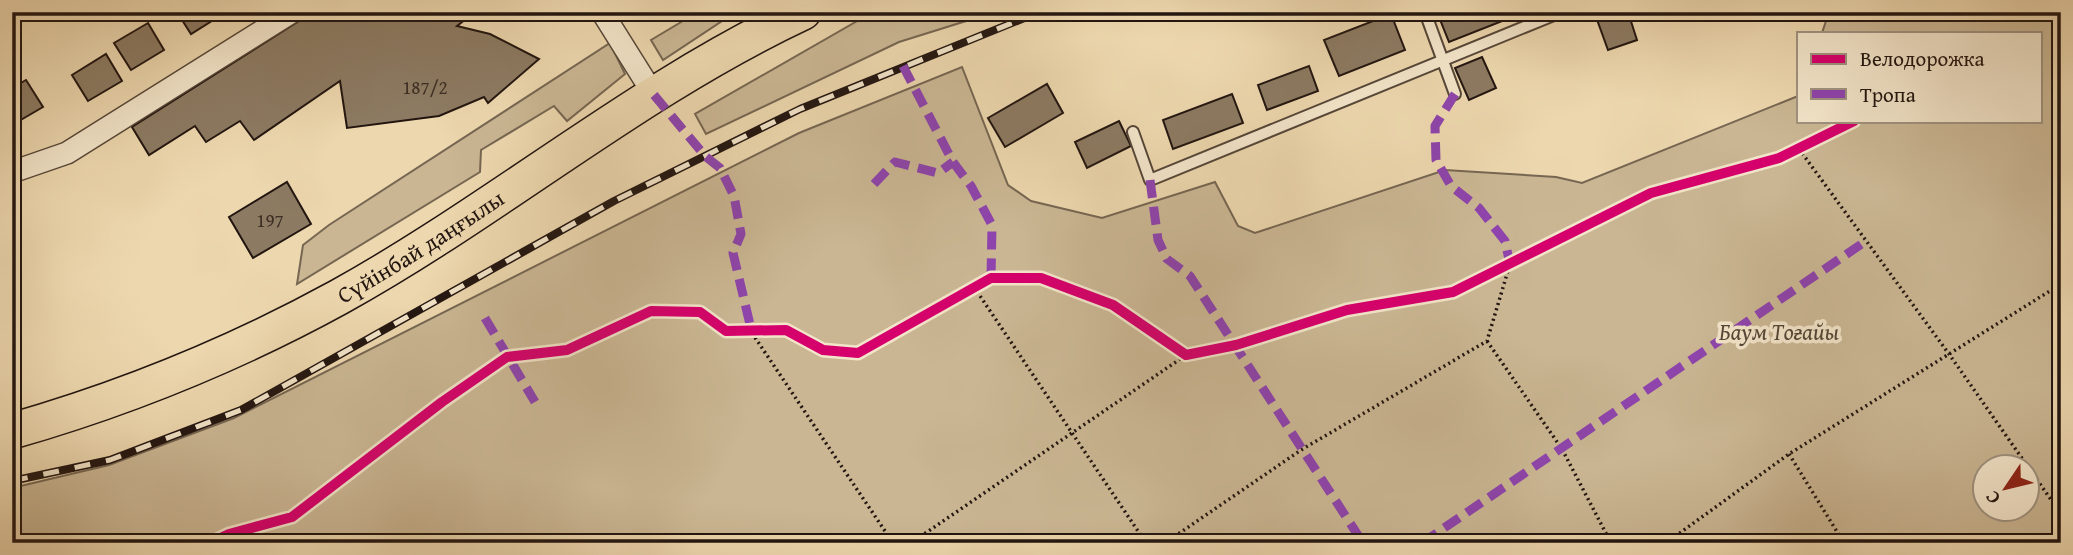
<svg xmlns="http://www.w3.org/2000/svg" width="2073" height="555" font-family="'Gentium Book Plus',serif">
  <rect width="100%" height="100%" fill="#edd7ae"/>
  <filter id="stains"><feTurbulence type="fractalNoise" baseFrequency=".00286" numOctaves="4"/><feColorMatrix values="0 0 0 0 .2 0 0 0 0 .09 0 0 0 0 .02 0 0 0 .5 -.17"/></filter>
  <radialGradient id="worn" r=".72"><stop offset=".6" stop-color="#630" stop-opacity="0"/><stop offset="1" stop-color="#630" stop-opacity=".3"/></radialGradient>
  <g fill="#cab693" stroke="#766652" stroke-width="2" fill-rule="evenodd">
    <path d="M698 12H726L728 17 663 60 651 40Z"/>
    <path d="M873 12H995L899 42 706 134 695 114Z"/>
    <path d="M1829 12H2061V543H12V488L109 465 234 418 799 133 962 67 1008 185 1031 201 1102 218 1215 182 1238 226 1255 233 1445 170 1556 177 1582 183 1798 96V121H2040V33H1822ZM1986 468H2028V510H1986Z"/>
    <path d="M610 43 625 74 567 121 554 106 481 150 480 172 297 284 303 245 329 225Z"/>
  </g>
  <g fill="#8c7a62" stroke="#221510" stroke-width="2">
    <path d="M177 12H226L191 34Z"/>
    <path d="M313 12H475L457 26 490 34 539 59 488 103 484 97 439 116 347 128 340 81 254 140 240 121 206 142 195 126 149 155 132 127Z"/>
    <path d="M1437 12H1525L1449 42Z"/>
    <path d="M1601 12H1628L1637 40 1608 50 1595 14Z"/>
    <path d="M1391 14 1405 50 1339 76 1324 40Z"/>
    <path d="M148 23 164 50 131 70 114 43Z"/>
    <path d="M106 54 122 81 88 101 72 75Z"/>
    <path d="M1482 57 1496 88 1469 100 1455 68Z"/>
    <path d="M1309 66 1318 91 1267 110 1258 85Z"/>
    <path d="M26 80 43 107 12 125V88Z"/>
    <path d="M1047 84 1063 113 1005 147 988 118Z"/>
    <path d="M1232 94 1243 123 1173 149 1163 120Z"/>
    <path d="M1119 121 1131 146 1087 168 1075 142Z"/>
    <path d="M287 182 311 224 253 258 229 217Z"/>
  </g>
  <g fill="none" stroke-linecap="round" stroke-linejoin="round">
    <g stroke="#554638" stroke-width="14">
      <g id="service">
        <path d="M1425 12 1455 94"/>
        <path d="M1133 132 1150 180 1561 12"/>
      </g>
    </g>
    <g stroke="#554638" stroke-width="24">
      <g id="minor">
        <path d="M602 12 654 95"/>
        <path d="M12 172 67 153 292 12"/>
      </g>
    </g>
    <g stroke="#221510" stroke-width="38">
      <g id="primary">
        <path id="s1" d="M12 431C127 398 235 354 339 297 498 209 638 89 803 12"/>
      </g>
    </g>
    <g stroke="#221510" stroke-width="3.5" stroke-dasharray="2 3.5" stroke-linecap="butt">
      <path d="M1799 149 1949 354 2061 514"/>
      <path d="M974 287 1146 543"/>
      <path d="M752 333 893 543"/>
      <path d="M1487 341 1562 449 1611 543"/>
      <path d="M1789 454 1844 543"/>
      <path d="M911 543 1186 355"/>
      <path d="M1165 543 1301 450 1487 341 1510 264"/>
      <path d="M1666 543 1789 454 2061 284"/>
    </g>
    <use href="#service" stroke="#f3e5ca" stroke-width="10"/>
    <use href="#minor" stroke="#f3e5ca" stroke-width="21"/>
    <use href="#primary" stroke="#edd7ae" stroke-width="35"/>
    <g stroke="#221510" stroke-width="8">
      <path id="rail" d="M12 481 110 460 241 410 614 201 800 109 1039 12"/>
    </g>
    <use href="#rail" stroke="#f3e5ca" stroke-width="5" stroke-dasharray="16" stroke-linecap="butt"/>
    <g stroke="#8e44ad" stroke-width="9" stroke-dasharray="18 9" stroke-linecap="butt">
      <path d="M903 66 953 162 971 186 992 225 991 278"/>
      <path d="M1455 94 1435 126 1436 160 1451 186 1479 208 1505 241 1510 264"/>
      <path d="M654 95 705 156 720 168 734 196 741 234 733 253 752 333"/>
      <path d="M1150 180 1158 240 1167 259 1190 276 1363 543"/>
      <path d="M874 184 895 162 938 173 953 162"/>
      <path d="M485 318 535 402"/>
      <path d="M1422 543 1866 241"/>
    </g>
    <g stroke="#f3e5ca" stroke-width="15">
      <path id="cycleway" d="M210 543 229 534 292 517 442 402 507 357 567 350 651 311 700 312 726 331 786 330 823 350 858 353 991 278H1041L1113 305 1186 355 1236 345 1347 310 1453 292 1651 193 1779 158 1854 121"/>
    </g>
    <use href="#cycleway" stroke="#d6006c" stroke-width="10"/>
  </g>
  <g text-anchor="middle" stroke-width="7" stroke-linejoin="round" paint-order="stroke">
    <g font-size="19" fill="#3c2e24">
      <text x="425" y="94">187/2</text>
      <text x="270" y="227">197</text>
    </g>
    <g font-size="23" fill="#221510" stroke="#f3e5ca">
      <text dy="8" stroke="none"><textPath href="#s1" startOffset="450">Сүйінбай даңғылы</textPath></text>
    </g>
    <g font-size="23" font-style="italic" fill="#544537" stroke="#f3e5ca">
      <text x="1779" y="340">Баум Тоғайы</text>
    </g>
  </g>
  <rect width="2073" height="555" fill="none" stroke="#edd7ae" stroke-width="42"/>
  <rect x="14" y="14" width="2045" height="527" fill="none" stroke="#221510" stroke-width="3.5"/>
  <rect x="21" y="21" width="2031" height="513" fill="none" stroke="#221510" stroke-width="2"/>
  <rect x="1797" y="32" width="245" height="91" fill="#f3e5ca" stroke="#9f9280" stroke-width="2"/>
  <rect x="1811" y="54" width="35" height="10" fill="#d6006c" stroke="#9f9280" stroke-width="2"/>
  <text x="1860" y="66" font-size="21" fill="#221510">Велодорожка</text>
  <rect x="1811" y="89" width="35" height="10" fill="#8e44ad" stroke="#9f9280" stroke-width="2"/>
  <text x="1860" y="102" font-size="21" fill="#221510">Тропа</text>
  <g transform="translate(2006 488) rotate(235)"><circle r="33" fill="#f3e5ca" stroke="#9f9280" stroke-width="2"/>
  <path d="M0-5L12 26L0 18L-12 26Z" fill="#8f2418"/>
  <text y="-10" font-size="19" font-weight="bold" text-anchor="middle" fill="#221510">С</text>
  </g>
  <rect width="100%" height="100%" filter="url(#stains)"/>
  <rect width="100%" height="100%" fill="url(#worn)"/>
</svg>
